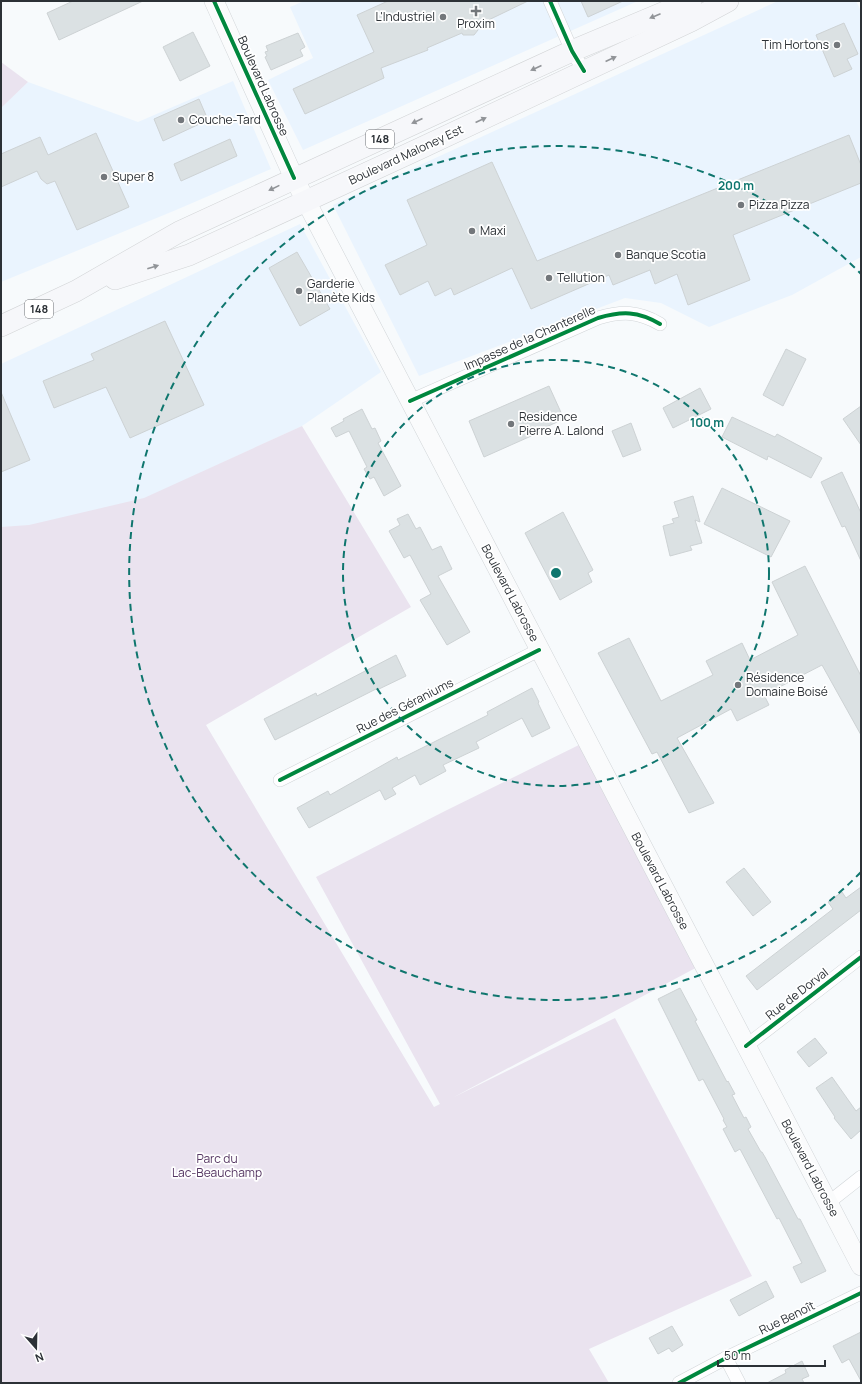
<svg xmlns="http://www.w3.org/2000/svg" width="862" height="1384" font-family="Manrope,sans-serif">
  <rect width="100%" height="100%" fill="#f7fafc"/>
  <g fill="#eaf4fe">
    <path d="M304 1H638L303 150 268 80 313 58 290 7Z"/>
    <path d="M778 1H856L861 11V257L792 295 709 327 661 303 625 298 419 376 333 205Z"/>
    <path d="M233 81 271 169 176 210 1 282V108L28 82 138 122Z"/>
    <path d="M300 224 381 372 302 426 24 554 1 555V364Z"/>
  </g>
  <g fill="#eae3ef">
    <path d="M1 62 28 82 1 108Z"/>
    <path d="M302 426 411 607 206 725 434 1107 440 1104 316 877 445 811 587 741 703 964 454 1097 615 1018 752 1276 589 1349 609 1383H1V527L29 525 144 498Z"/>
  </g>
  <g fill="#dbe1e3" stroke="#cdd2d4">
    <path d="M73 1H143L59 40 47 13Z"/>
    <path d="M388 1H528L476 26 478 30 474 35H463L462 33 427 48 428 50 381 68 384 78 305 114 293 89 374 52 357 15Z"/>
    <path d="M581 1H623L588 17Z"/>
    <path d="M844 23 858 54 847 59 852 69 834 77 816 35Z"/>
    <path d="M193 32 210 66 180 81 163 47Z"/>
    <path d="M298 33 305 47 300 50 303 56 271 70 265 57 267 56 265 52 268 51 266 46Z"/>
    <path d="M199 99 208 120 163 141 154 119Z"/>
    <path d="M96 133 129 207 77 230 55 181 47 184 41 179 37 171 1 187V154L40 137 48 155Z"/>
    <path d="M849 135 861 165V183L733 235 750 280 688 305 677 274 655 284 650 270 613 285 609 275 531 309 512 268 454 295 451 288 435 296 428 281 400 295 385 265 427 245 407 200 492 162 537 261Z"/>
    <path d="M230 139 237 156 181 181 174 164Z"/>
    <path d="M297 252 330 309 300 326 269 268Z"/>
    <path d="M165 321 204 405 130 438 106 387 54 408 43 381 94 360 91 354Z"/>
    <path d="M786 349 806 359 783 406 763 395Z"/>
    <path d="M549 386 564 419 546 427 547 429 484 457 469 421Z"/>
    <path d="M700 388 711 409 673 428 663 408Z"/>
    <path d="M1 392 30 460 1 472Z"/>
    <path d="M861 406V445L843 419Z"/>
    <path d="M362 409 372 429 375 428 381 441 378 443 401 486 384 496 374 477 370 479 364 469 367 467 349 431 336 437 331 428 344 421 343 419Z"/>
    <path d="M732 417 775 437 777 434 822 458 811 478 768 456 767 460 722 437Z"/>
    <path d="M631 423 641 450 623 457 612 431Z"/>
    <path d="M842 472 861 513V561L845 526 842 527 821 482Z"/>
    <path d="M722 488 790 521 771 557 704 524Z"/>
    <path d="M693 496 700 522 695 520 702 543 690 546 692 550 670 556 663 526 674 523 672 519 679 517 674 502Z"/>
    <path d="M563 512 593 570 588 573 592 582 560 600 525 533Z"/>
    <path d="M408 514 416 529 420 527 432 550 441 546 452 569 438 576 470 632 447 645 420 600 431 594 410 555 404 558 389 531 400 525 397 519Z"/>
    <path d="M805 566 861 676V735L822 665 764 695 769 705 737 721 731 709 677 738 714 803 689 813 657 752 652 754 598 653 629 638 661 701 713 675 706 661 742 643 750 660 798 635 772 582Z"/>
    <path d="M396 655 406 676 379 689 378 688 275 740 264 719 316 693 317 696Z"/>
    <path d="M532 688 539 702 538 703 550 728 532 737 522 718 476 742 479 748 443 765 446 771 420 785 415 775 392 788 396 794 385 800 380 790 309 828 297 808 328 791 330 795 397 757 398 760 488 715 487 712Z"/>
    <path d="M744 868 771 902 753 916 726 882Z"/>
    <path d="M861 887V910L757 990 746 976 833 909 828 902 842 892 846 898Z"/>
    <path d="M680 988 697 1020 695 1021 727 1082 728 1081 735 1094 732 1095 744 1118 746 1117 751 1127 748 1129 761 1152H762L765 1157 798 1219H800L826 1271 801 1283 793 1267 802 1263 779 1218 777 1219 740 1149 735 1152 723 1129 727 1127 723 1120 724 1119 703 1079 699 1081 658 999Z"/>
    <path d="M815 1038 827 1053 809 1067 797 1052Z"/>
    <path d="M832 1077 856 1111 861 1107V1130L851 1139 834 1118 835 1117 816 1088Z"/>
    <path d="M766 1281 774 1297 739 1316 730 1300Z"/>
    <path d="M672 1326 683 1345 672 1352 669 1348 658 1354 649 1338Z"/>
    <path d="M861 1332V1381L849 1359 842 1363 833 1346Z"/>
    <path d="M802 1361 809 1376 802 1379 804 1383H767L786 1373 785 1370Z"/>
  </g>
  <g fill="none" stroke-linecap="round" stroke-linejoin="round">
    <g stroke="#d1d5d8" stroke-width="14">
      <g id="street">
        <path d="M550 1 572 51 584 71"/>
        <path d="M410 401 598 318C622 311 638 311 660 324"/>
        <path d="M280 780 539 650"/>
        <path d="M746 1046 861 957"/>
        <path d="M828 1203 861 1177"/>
        <path d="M726 1358 739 1383"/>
        <path d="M679 1383 726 1358 861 1293"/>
      </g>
    </g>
    <g stroke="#d1d5d8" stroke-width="20">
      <path id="secondary" d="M214 1 294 178 861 1266"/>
    </g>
    <g stroke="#d2d4d6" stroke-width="22">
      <g id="primary">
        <path d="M115 279 189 255 421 148 691 21 728 1"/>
        <path d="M1 326 76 291 179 232 572 51 691 1"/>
      </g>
    </g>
    <use href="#street" stroke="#fefeff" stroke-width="13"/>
    <use href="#secondary" stroke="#fafbfc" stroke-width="19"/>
    <use href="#primary" stroke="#f6f7fa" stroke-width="21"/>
    <g stroke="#fff" stroke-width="6">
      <g id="cycleway">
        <path d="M214 1 294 178"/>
        <path d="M550 1 572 51 584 71"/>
        <path d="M410 401 598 318C622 311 638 311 660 324"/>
        <path d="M280 780 539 650"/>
        <path d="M746 1046 861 957"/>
        <path d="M679 1383 726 1358 861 1293"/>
      </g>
    </g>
    <use href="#cycleway" stroke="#00873e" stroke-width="4"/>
  </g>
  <defs><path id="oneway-solid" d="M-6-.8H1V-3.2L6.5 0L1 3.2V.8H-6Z"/></defs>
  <g fill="#919498">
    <use href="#oneway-solid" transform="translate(655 16) rotate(157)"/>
    <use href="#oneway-solid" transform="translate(611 59) rotate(-25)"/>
    <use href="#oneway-solid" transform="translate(536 68) rotate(156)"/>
    <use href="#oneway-solid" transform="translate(481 120) rotate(-25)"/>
    <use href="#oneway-solid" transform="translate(417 121) rotate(156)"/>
    <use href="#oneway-solid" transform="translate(274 188) rotate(154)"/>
    <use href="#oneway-solid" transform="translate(153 267) rotate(-18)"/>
  </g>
  <g fill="none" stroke="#0f766e" stroke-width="2" stroke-dasharray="7 5">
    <circle cx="556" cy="573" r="213"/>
    <path d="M861 872A427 427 0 1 1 861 274"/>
  </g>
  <g fill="#73777b" stroke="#fff" stroke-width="1.5">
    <path d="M474 5h4v4h4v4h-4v4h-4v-4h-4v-4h4z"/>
    <circle cx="443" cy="17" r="4"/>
    <circle cx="837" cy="45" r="4"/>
    <circle cx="181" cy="120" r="4"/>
    <circle cx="104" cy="177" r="4"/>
    <circle cx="741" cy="205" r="4"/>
    <circle cx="472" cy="231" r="4"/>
    <circle cx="618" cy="255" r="4"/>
    <circle cx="549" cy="278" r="4"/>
    <circle cx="299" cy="291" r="4"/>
    <circle cx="511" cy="424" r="4"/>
    <circle cx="738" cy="685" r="4"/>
  </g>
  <g text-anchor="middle" stroke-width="3.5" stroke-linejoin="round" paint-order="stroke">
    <g fill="#fff" stroke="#6b6f72" stroke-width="1">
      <rect x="366" y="130" width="28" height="18" rx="3"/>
      <rect x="25" y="300" width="28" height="18" rx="3"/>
    </g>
    <g font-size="11" font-weight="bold" fill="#2c3136">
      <text x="380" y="143">148</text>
      <text x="39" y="313">148</text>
    </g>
    <g font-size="12" fill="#2c3136" stroke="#fff" text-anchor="start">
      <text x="435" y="21" text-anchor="end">L'Industriel</text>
      <text x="476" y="28" text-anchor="middle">Proxim</text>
      <text x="829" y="49" text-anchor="end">Tim Hortons</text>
      <text x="189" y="124">Couche-Tard</text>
      <text x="112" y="181">Super 8</text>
      <text x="749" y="209">Pizza Pizza</text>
      <text x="480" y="235">Maxi</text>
      <text x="626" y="259">Banque Scotia</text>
      <text x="557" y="282">Tellution</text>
      <text x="307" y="288">Garderie<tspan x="307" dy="14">Planète Kids</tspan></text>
      <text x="519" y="421">Residence<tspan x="519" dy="14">Pierre A. Lalond</tspan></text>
      <text x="746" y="682">Résidence<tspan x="746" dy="14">Domaine Boisé</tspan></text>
    </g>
    <g font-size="12" fill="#2c3136" stroke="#fff">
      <text transform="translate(263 86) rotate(66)" y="4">Boulevard Labrosse</text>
      <text transform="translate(406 155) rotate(-25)" y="4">Boulevard Maloney Est</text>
      <text transform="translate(530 338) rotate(-24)" y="4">Impasse de la Chanterelle</text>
      <text transform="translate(510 593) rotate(62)" y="4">Boulevard Labrosse</text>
      <text transform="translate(405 706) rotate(-27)" y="4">Rue des Géraniums</text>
      <text transform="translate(660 881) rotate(62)" y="4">Boulevard Labrosse</text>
      <text transform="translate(797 994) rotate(-38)" y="4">Rue de Dorval</text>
      <text transform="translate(810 1168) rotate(62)" y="4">Boulevard Labrosse</text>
      <text transform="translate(787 1318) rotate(-26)" y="4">Rue Benoît</text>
    </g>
    <g font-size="12" fill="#563763" stroke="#fff">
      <text x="217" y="1163">Parc du<tspan x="217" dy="14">Lac-Beauchamp</tspan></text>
    </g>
  </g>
  <circle cx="556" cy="573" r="6" fill="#0f766e" stroke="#fff" stroke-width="2"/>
  <g font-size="12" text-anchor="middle" font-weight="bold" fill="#0f766e" stroke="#fff" stroke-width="3.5" stroke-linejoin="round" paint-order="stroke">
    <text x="736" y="190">200 m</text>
    <text x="707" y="427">100 m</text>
  </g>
  <rect width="862" height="1384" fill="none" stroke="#2c3136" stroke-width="4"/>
  <g transform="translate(36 1348) rotate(160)" stroke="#ffffff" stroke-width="3" paint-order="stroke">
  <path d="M0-3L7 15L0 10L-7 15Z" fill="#2c3136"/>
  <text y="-6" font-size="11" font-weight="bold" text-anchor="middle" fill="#2c3136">N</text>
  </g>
  <path d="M718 1360v6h107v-6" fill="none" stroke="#2c3136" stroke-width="2"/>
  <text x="724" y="1360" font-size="12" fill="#2c3136" stroke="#ffffff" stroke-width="3" paint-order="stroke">50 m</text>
</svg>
